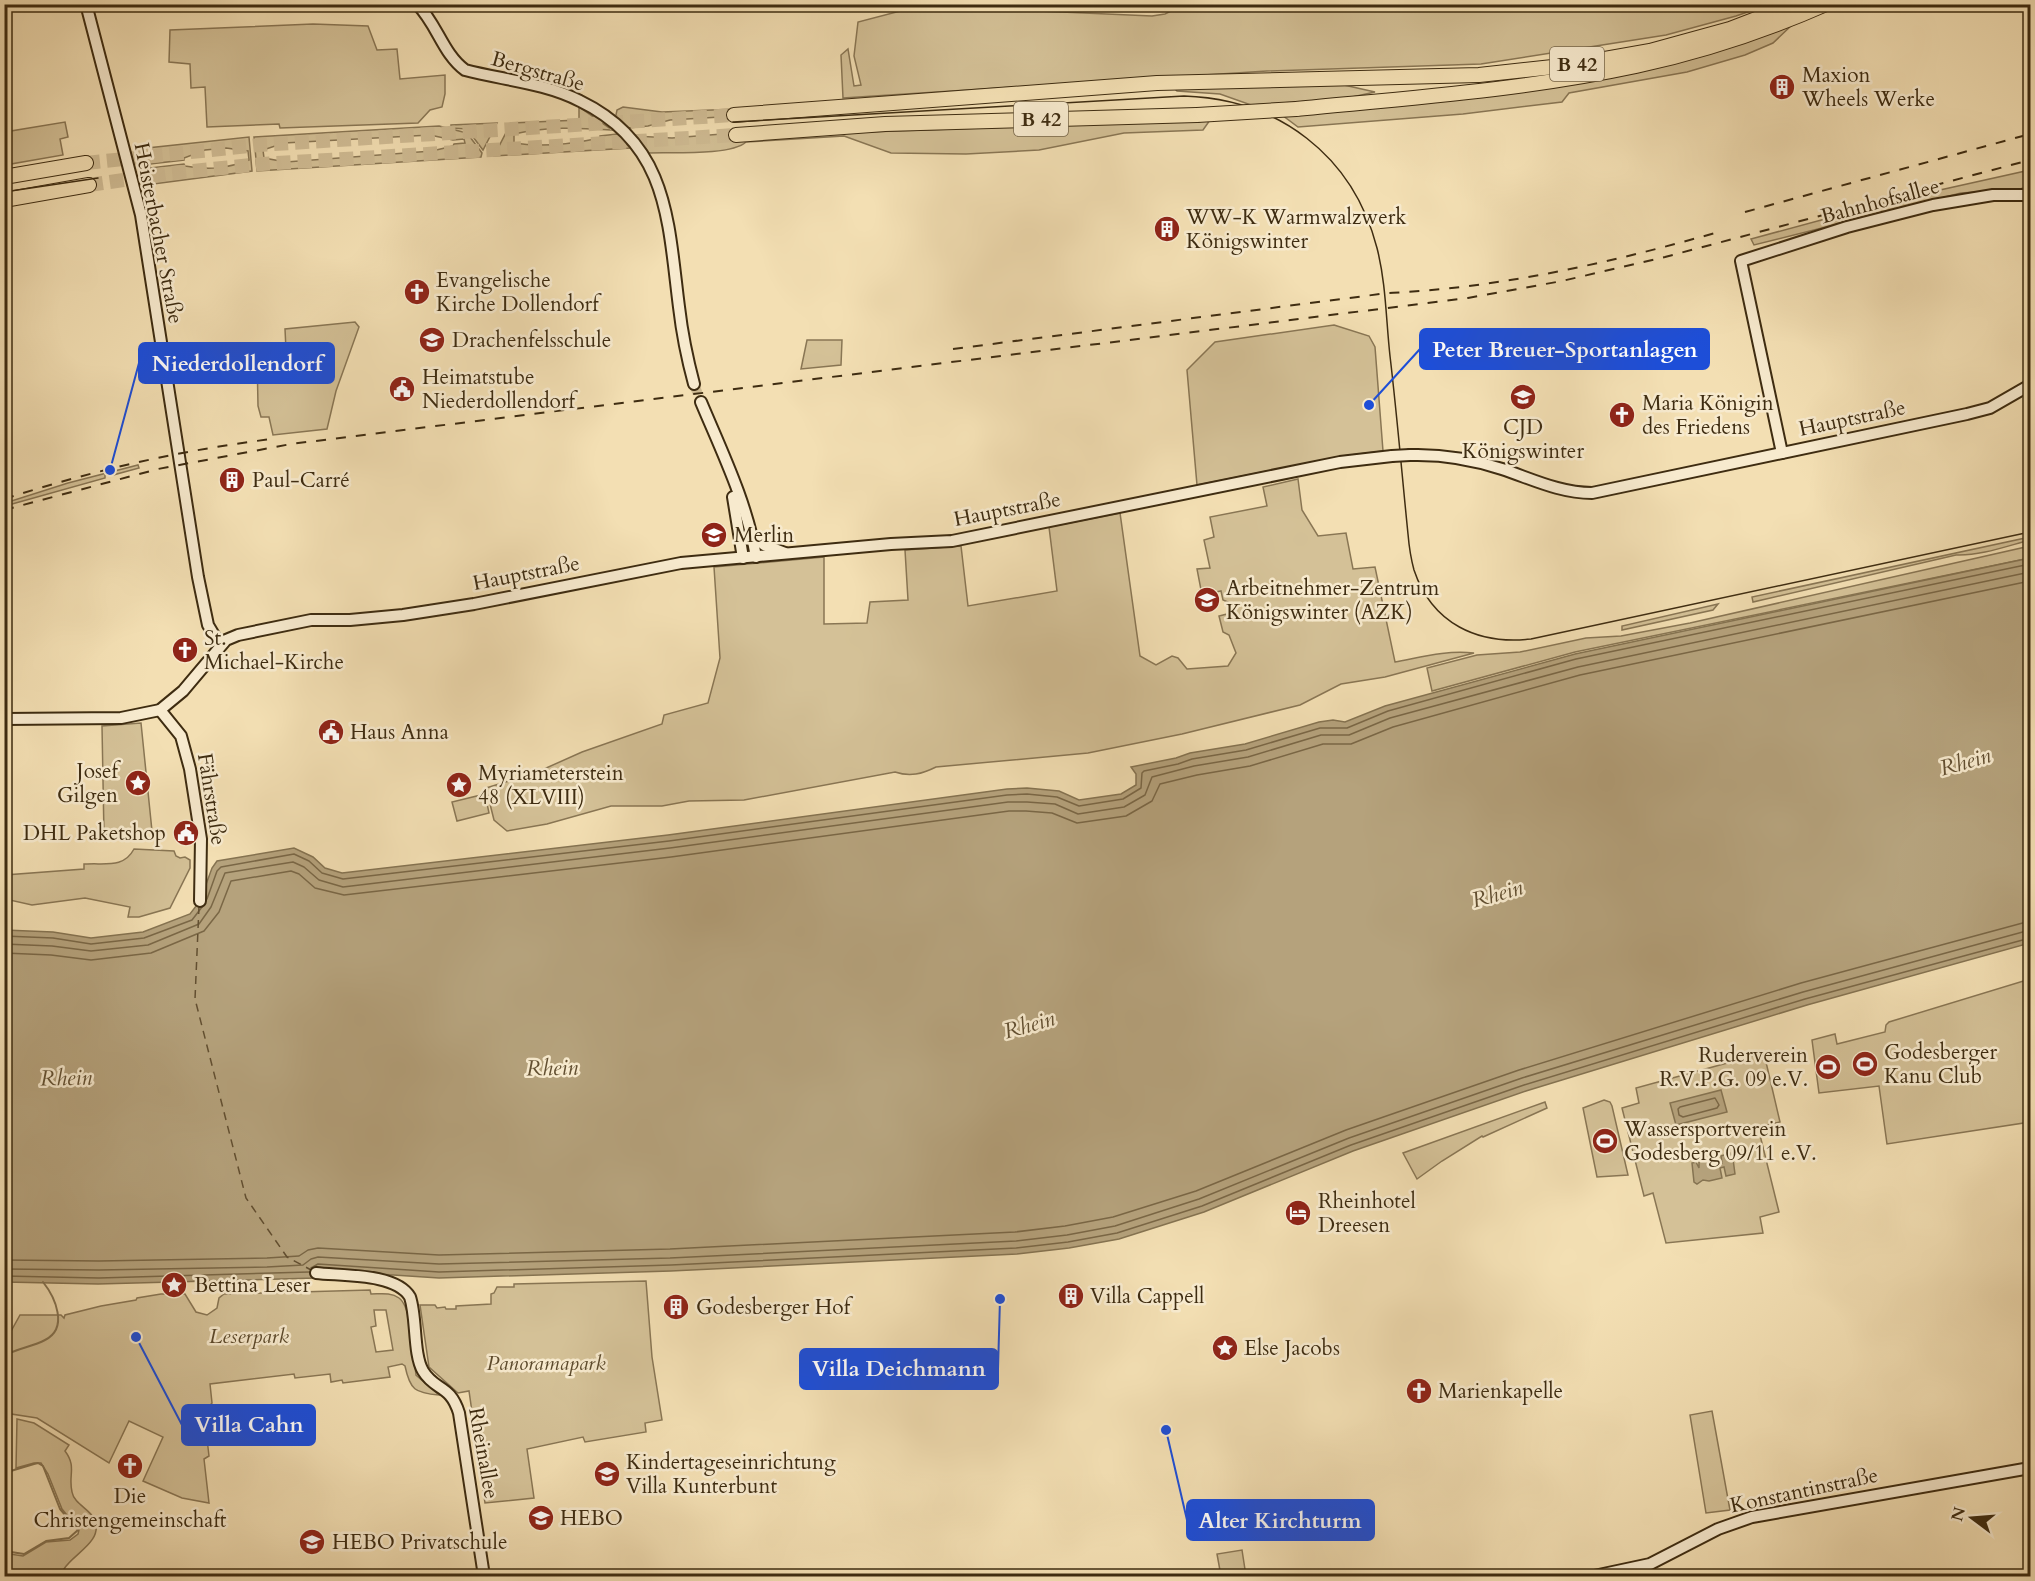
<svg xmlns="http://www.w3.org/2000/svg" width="2035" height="1581" font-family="Cardo,serif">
  <rect width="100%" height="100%" fill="#f3dfb3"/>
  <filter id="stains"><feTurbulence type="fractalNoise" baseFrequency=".00333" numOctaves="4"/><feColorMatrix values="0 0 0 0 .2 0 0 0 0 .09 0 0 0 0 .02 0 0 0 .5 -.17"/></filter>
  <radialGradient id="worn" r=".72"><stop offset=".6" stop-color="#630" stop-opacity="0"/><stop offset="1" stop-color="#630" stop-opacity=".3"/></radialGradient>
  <g fill="#d4c197" stroke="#897654" stroke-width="1.5" fill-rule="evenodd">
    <path d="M1185 4 1768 5 1736 16 1666 35 1481 64 1267 71 843 98 841 55 848 49 854 86 861 85 854 56 858 22 904 10 952 7 1152 16 1165 14Z"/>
    <path d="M1023 5H1173L1151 10Z"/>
    <path d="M313 24 368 26 377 50 397 49 400 79 445 75V94L442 107 430 110 418 123 280 128 279 124 207 127 205 87 191 88 190 64 169 62 170 30Z"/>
    <path d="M1793 24 1773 43 1745 55 1687 72 1569 93 1562 102 1463 114 1298 127 1282 115C1456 100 1628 89 1793 24Z"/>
    <path d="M1335 83 1375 92 1343 99 1251 105 1220 94 1177 91 1175 89Z"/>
    <path d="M579 107 612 130C579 128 547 126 514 134V143C543 148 572 144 600 138V136L617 134 630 148 494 156 511 123 579 120Z"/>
    <path d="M623 107 662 112 737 109 720 117 670 120 648 126 628 128 616 115 617 110Z"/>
    <path d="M1210 120 1203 130 1124 133 1039 150 966 154 891 153 844 136 746 142C731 156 670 152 648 153L635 136 672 138 722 134 737 140 838 133Z"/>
    <path d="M65 122 68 137 60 139 63 155 5 165V132Z"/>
    <path d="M497 123 483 150 467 129 451 128V125Z"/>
    <path d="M439 126 467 133 482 153 481 157 257 171 254 137ZM430 135 453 140 464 139 465 143 454 144 453 146 432 151 286 162 264 158 263 150 284 143Z"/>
    <path d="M249 137 252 171 146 185 142 166H139L136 154H138V149ZM226 148 248 151 249 160C226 169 208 170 185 166L184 164 150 168V164L184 160V158L205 150Z"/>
    <path d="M2030 170V186L2020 189 1961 193 1754 245 1751 239 1895 200Z"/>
    <path d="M355 322 359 327 336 391 327 429 273 435 269 417H261L258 406 257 355 286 350 285 329Z"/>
    <path d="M1334 325 1369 336 1375 347 1383 451 1343 456 1197 485 1187 370 1215 342Z"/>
    <path d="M807 340H842L841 365 801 369Z"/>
    <path d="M138 465 139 468 113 475 112 473 105 475V478L5 506V503L68 483Z"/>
    <path d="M1298 479 1302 510 1318 536 1346 533 1353 569 1375 567 1395 662C1422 657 1446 650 1474 653L1385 677 1341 684 1300 705 1182 734 1088 753 936 767C922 774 910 777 895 772L744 800 689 801 662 806H611L547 824 507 831 494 820 486 788 535 773 582 752 662 724 664 715 708 703 720 658 714 567 824 557V624L867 623 870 602 908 600 905 550 961 546 968 606 1057 591 1049 527 1120 513 1140 656 1156 665 1172 656 1178 658 1187 669 1228 666 1236 653 1229 635 1223 632 1219 616 1227 614 1230 611 1228 602 1223 600 1221 591 1202 595 1197 569 1210 568 1204 540 1214 537 1210 517 1267 506 1263 487Z"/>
    <path d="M2030 537V540C2007 546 1980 556 1956 555L1753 602 1752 597Z"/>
    <path d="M2030 546V558L1575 652 1432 691 1427 668 1477 655 1520 652 1586 638 1621 636 1690 623Z"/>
    <path d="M1718 604 1713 610 1622 630V626Z"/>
    <path d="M141 723 152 831 104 835 102 726Z"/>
    <path d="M485 794 489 813 457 821 452 802Z"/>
    <path d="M134 849 174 851 176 856 180 858 185 857 190 860V868L170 908 139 917H128L130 907 85 898 32 905 5 899V875L84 869V864H87C106 863 124 868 134 849Z"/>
    <path d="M2030 979V1122L1887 1144 1879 1086 1819 1093 1812 1040 1835 1034 1837 1044 1885 1032 1886 1025 1889 1022Z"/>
    <path d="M1760 1054 1762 1060 1766 1062 1780 1122 1758 1127 1779 1212 1760 1217 1763 1233 1666 1243 1653 1193 1644 1196 1622 1108 1639 1103 1636 1088Z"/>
    <path d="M1604 1100 1610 1102 1612 1106 1628 1175 1597 1177 1583 1108Z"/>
    <path d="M1545 1102 1547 1108 1483 1137 1482 1136 1442 1161 1417 1179 1403 1153Z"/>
    <path d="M646 1281 652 1357 662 1420 645 1423 646 1432 585 1442 583 1437 527 1449 534 1498 485 1503 469 1391 458 1393 429 1367 420 1305H435L437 1308 445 1307 446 1309H456V1306L491 1304V1294L494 1293 497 1287H514V1284Z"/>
    <path d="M370 1290 371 1294C380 1294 391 1292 399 1298 412 1307 414 1358 416 1375L439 1395C415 1393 410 1390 405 1366L402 1364 388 1367 390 1377 343 1383 342 1380 331 1382 330 1374 295 1378 294 1374 210 1384 212 1403 204 1413 209 1456 204 1459 209 1503 182 1498 143 1481 163 1437 129 1421 109 1463 37 1418 5 1413 4 1344 20 1315H61L64 1318 65 1315 101 1306 136 1300 137 1298 161 1294H185L196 1312 207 1315 217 1308 219 1298 224 1294ZM374 1310H386L393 1350 376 1352 371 1327 376 1326Z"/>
    <path d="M1712 1411 1730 1510 1706 1513 1690 1415Z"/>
    <path d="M17 1419 34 1423 69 1445 65 1451C77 1467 68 1475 72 1492 74 1504 90 1509 95 1520 103 1542 73 1554 64 1569L66 1576H11L8 1563 10 1554 23 1556 46 1542 70 1540 78 1534 79 1530 62 1509 48 1474 41 1463H34L16 1468Z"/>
    <path d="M1242 1550 1246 1576H1221L1217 1554Z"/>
  </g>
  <g fill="#b5a27c" stroke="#857351" stroke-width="1.5">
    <path d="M2030 558V943L1807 1005 1526 1091 1353 1151 1204 1212 1119 1239 1069 1248 1017 1254 671 1271 439 1278 317 1270 316 1278 98 1284 5 1282V930L53 932 91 938 143 932 190 914 200 901 212 868 217 861 294 848 313 857 325 868 342 873 668 835 1007 789 1027 788 1059 791 1079 800 1121 794 1136 785V774L1131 767 1176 758 1190 753 1245 744 1319 722 1333 720 1345 722 1385 706 1575 654Z"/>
    <path d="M1721 1090 1727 1112 1676 1125 1670 1103Z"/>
    <path d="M1730 1153 1733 1159 1735 1174 1726 1176 1724 1167 1720 1168 1722 1178 1709 1181 1703 1180 1697 1184 1694 1182 1692 1163 1696 1162 1699 1168V1161L1716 1157 1718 1163H1722L1721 1156Z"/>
  </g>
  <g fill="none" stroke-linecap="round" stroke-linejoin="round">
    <g stroke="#7a6746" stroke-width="1.5">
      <path d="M207 899 217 871 221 867 294 854 309 861 322 873 343 879 669 841 1007 795 1027 794 1057 797 1079 806 1123 799 1141 788 1142 773 1144 771 1178 764 1192 759 1246 750 1320 728H1347L1388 711 1576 659 2030 564"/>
      <path d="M4 936 53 938 91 944 144 938 192 920 202 907"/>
      <path d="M4 944 52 946 91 951 148 945 199 924 211 907 225 873 293 862 304 867 319 880 343 887 670 848 1008 802H1027L1055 804 1078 814 1124 807 1145 795 1152 777 1194 766 1248 757 1321 735H1349L1390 718 1578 667 2030 572"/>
      <path d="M4 953 51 955 91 960 151 953 204 931 219 912 231 881 291 871 299 874 315 888 344 895 671 857 1009 811H1026L1052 813 1077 823 1126 816 1152 801 1160 784 1197 775 1250 766 1323 744H1351L1393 727 1580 675 2030 581"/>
      <path d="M1715 1098 1719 1105 1717 1108 1683 1117 1679 1115 1678 1109 1680 1107Z"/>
      <path d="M4 1260 99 1261 267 1258 299 1256 308 1250 318 1248 439 1255 670 1249 1015 1232 1065 1226 1113 1217 1196 1191 1346 1130 1519 1070 1801 983 2030 921"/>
      <path d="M311 1268 318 1264 439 1272 671 1265 1016 1248 1068 1242 1117 1233 1202 1206 1351 1145 1524 1085 1805 999 2030 938"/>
      <path d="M4 1269 99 1270 267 1267 303 1265 311 1259 318 1257 439 1264 670 1258 1016 1241 1067 1235 1115 1226 1199 1199 1349 1138 1522 1078 1803 992 2030 930"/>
      <path d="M4 1276 99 1278 309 1272"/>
    </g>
    <g stroke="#857351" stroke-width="2">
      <path d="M2027 173 2029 186"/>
      <path d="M4 1356C17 1348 32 1347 45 1340 69 1328 55 1297 43 1282"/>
      <path d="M4 1473 34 1464 38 1463 43 1466 60 1509 78 1530 69 1538 46 1541 24 1554 11 1552 7 1563 10 1576"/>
    </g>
    <path stroke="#624f31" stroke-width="1.5" stroke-dasharray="8 6" stroke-linecap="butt" d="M199 906 195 999 246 1198 287 1257 313 1271"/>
    <path stroke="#cfbb93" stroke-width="10" stroke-dasharray="10 5" stroke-linecap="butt" d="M694 384 701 402"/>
    <g stroke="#cfbb93" stroke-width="14" stroke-dasharray="14 7" stroke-linecap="butt">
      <path d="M86 163 259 145 734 115"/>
      <path d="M89 185 172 173 262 164 736 135"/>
    </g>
    <g stroke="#3e2c11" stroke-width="14">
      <g id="secondary">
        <path d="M86 4 141 215 198 577 208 625 220 645"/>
        <path d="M417 4C437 24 443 54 465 70 503 80 545 83 580 101 669 144 668 222 679 307 682 333 687 358 694 384"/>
        <path d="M701 402C722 452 747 503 756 557"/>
        <path d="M1782 453 1741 261 1847 227 1933 205 1993 195H2030"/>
        <path d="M1410 455C1442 454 1472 459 1502 469 1532 479 1560 493 1592 493L1967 414 1990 408 2030 385"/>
        <path d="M733 497 743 558"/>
        <path d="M752 535 764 545 785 553"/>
        <path d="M160 710 181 736 190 769 201 839 200 901"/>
        <path d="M4 719 121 718 160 710 183 691 226 640 238 635 311 620H350L403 615 474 604 681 563 891 544 952 541 1340 462 1392 456"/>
        <path d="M316 1273C342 1276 396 1273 410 1297 417 1318 413 1354 423 1371 435 1391 450 1384 459 1413L484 1576"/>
        <path d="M1594 1576 1650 1564 1718 1529 1752 1517 2030 1468"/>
      </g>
    </g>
    <g stroke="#3e2c11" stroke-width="16">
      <g id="highway">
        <path d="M1296 109C1409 98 1524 90 1636 66 1701 52 1765 31 1826 4"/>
        <path d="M734 115 1157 83 1479 75 1571 65 1650 51 1730 29 1795 4"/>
        <path d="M736 135 885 124 1197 115"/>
        <path d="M4 177 86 163"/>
        <path d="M4 200 89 185"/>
      </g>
    </g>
    <use href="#secondary" stroke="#f7eace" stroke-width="10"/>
    <use href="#highway" stroke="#f3dfb3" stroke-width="14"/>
    <g stroke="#3e2c11" stroke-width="1.5">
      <path d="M733 122 1184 96C1278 99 1353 155 1377 248 1386 283 1386 320 1390 356 1397 415 1402 475 1408 534 1409 546 1411 559 1414 570 1432 624 1478 645 1531 639L2030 532"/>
      <path d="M4 192 98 178"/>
    </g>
    <g stroke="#3e2c11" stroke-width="2" stroke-dasharray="10 10" stroke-linecap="butt">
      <path d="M1745 212 2030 134"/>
      <path d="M953 349 1388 293C1499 288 1609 263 1715 233"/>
      <path d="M4 499C92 471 180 450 272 439"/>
      <path d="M4 510 158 469 291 444 1468 298 1562 281 1665 257 2030 160"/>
    </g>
    <g stroke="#3e2c11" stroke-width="14" stroke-linecap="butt">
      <path id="secondary-bridge" d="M1392 456 1410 455"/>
    </g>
    <g stroke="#3e2c11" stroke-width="16" stroke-linecap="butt">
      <path id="highway-bridge" d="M1197 115 1296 109"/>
    </g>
    <use href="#secondary-bridge" stroke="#f7eace" stroke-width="10"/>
    <use href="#highway-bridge" stroke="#f3dfb3" stroke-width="14"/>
  </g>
  <defs>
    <g id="building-disc" transform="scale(1.35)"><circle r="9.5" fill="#8f2418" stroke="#f7eace"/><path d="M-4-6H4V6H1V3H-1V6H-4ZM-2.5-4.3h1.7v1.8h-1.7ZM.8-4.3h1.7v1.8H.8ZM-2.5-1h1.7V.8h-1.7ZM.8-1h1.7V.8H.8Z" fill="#fff"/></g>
    <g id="church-disc" transform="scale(1.35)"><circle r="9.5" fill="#8f2418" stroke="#f7eace"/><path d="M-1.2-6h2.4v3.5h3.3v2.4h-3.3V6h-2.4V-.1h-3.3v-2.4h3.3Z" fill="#fff"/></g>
    <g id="school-disc" transform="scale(1.35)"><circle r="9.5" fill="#8f2418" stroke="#f7eace"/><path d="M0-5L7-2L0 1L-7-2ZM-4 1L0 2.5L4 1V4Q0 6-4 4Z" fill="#fff"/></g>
    <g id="civic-disc" transform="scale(1.35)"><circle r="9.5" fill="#8f2418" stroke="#f7eace"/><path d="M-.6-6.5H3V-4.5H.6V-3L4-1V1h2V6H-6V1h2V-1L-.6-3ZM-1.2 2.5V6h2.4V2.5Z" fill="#fff"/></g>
    <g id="university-disc" transform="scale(1.35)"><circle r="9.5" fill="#8f2418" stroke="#f7eace"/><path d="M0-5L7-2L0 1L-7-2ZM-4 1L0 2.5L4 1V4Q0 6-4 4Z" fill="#fff"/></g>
    <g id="sight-disc" transform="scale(1.35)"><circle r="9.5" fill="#8f2418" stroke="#f7eace"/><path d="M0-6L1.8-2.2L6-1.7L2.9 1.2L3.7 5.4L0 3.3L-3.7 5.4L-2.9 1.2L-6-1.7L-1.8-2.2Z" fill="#fff"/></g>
    <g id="stadium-disc" transform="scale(1.35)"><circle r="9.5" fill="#8f2418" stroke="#f7eace"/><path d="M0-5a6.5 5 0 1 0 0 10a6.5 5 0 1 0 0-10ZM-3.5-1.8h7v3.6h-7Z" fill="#fff"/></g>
    <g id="hotel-disc" transform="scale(1.35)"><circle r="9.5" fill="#8f2418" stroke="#f7eace"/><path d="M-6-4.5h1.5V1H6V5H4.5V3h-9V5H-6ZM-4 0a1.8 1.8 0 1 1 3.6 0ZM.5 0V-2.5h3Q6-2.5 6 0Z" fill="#fff"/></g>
  </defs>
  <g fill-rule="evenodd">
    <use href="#building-disc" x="1782" y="87"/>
    <use href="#building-disc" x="1167" y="229"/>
    <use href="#church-disc" x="417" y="292"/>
    <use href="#school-disc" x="432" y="340"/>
    <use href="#civic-disc" x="402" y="389"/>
    <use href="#school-disc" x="1523" y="397"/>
    <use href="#church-disc" x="1622" y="415"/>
    <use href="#building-disc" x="232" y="480"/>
    <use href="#school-disc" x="714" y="535"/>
    <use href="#university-disc" x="1207" y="600"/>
    <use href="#church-disc" x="185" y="650"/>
    <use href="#civic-disc" x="331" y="732"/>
    <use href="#sight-disc" x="138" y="783"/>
    <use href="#sight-disc" x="459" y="785"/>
    <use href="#civic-disc" x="186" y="833"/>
    <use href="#stadium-disc" x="1865" y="1064"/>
    <use href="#stadium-disc" x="1828" y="1067"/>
    <use href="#stadium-disc" x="1605" y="1141"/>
    <use href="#hotel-disc" x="1298" y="1213"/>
    <use href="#sight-disc" x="174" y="1285"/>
    <use href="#building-disc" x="1071" y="1296"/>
    <use href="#building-disc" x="676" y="1307"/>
    <use href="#sight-disc" x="1225" y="1348"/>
    <use href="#church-disc" x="1419" y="1391"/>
    <use href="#church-disc" x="130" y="1466"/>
    <use href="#school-disc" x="607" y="1474"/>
    <use href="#school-disc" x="541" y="1518"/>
    <use href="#school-disc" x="312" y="1542"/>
  </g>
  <g text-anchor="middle" stroke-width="5" stroke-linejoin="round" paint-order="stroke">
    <g fill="#f7eace" stroke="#76654a" stroke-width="1.5">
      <rect x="1550" y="47" width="54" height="34" rx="4.5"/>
      <rect x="1014" y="102" width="54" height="34" rx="4.5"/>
    </g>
    <g font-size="20" font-weight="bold" fill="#3e2c11">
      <text x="1577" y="71">B 42</text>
      <text x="1041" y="126">B 42</text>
    </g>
    <g font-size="21" fill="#3e2c11" stroke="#f7eace">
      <text transform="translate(538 71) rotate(16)" y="7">Bergstraße</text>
      <text transform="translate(1880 201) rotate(-15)" y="7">Bahnhofsallee</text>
      <text transform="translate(159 233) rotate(79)" y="7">Heisterbacher Straße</text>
      <text transform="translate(1852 418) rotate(-12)" y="7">Hauptstraße</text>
      <text transform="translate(1007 509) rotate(-11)" y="7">Hauptstraße</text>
      <text transform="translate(526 573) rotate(-11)" y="7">Hauptstraße</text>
      <text transform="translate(212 799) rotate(81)" y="7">Fährstraße</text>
      <text transform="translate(484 1453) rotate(80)" y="7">Rheinallee</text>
      <text transform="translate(1804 1490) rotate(-12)" y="7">Konstantinstraße</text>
    </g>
    <g font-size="21" fill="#3e2c11" stroke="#f7eace" text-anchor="start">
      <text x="1802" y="82">Maxion<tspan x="1802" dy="24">Wheels Werke</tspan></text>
      <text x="1186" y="224">WW-K Warmwalzwerk<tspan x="1186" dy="24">Königswinter</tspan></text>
      <text x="436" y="287">Evangelische<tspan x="436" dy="24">Kirche Dollendorf</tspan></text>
      <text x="452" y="347">Drachenfelsschule</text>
      <text x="422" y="384">Heimatstube<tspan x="422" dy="24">Niederdollendorf</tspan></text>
      <text x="1642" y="410">Maria Königin<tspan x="1642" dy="24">des Friedens</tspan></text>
      <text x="1523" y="434" text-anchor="middle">CJD<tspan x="1523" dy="24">Königswinter</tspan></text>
      <text x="252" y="487">Paul-Carré</text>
      <text x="734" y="542">Merlin</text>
      <text x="1226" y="595">Arbeitnehmer-Zentrum<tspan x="1226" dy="24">Königswinter (AZK)</tspan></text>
      <text x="204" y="645">St.<tspan x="204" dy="24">Michael-Kirche</tspan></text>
      <text x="350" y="739">Haus Anna</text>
      <text x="118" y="778" text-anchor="end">Josef<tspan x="118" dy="24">Gilgen</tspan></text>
      <text x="478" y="780">Myriameterstein<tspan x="478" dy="24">48 (XLVIII)</tspan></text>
      <text x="166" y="840" text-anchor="end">DHL Paketshop</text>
      <text x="1884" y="1059">Godesberger<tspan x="1884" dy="24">Kanu Club</tspan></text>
      <text x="1808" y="1062" text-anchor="end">Ruderverein<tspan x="1808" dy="24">R.V.P.G. 09 e.V.</tspan></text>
      <text x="1624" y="1136">Wassersportverein<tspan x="1624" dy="24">Godesberg 09/11 e.V.</tspan></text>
      <text x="1318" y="1208">Rheinhotel<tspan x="1318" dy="24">Dreesen</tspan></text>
      <text x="194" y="1292">Bettina Leser</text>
      <text x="1090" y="1303">Villa Cappell</text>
      <text x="696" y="1314">Godesberger Hof</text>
      <text x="1244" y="1355">Else Jacobs</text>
      <text x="1438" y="1398">Marienkapelle</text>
      <text x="626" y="1469">Kindertageseinrichtung<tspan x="626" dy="24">Villa Kunterbunt</tspan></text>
      <text x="130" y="1503" text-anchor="middle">Die<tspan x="130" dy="24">Christengemeinschaft</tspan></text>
      <text x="560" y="1525">HEBO</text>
      <text x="332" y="1549">HEBO Privatschule</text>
    </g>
    <g font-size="21" font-style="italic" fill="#5c4a2c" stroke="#f7eace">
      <text x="249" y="1343">Leserpark</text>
      <text x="546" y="1370">Panoramapark</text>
    </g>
    <g font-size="22" font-style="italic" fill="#624f31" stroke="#f7eace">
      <text transform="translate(1965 761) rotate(-16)" y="8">Rhein</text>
      <text transform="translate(1497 893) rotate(-16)" y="8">Rhein</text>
      <text transform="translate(1029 1024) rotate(-16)" y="8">Rhein</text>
      <text transform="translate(552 1067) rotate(-1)" y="8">Rhein</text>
      <text transform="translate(66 1077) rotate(-1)" y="8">Rhein</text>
    </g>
  </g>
  <path fill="none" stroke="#1d4ed8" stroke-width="2" d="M1369 405L1420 349M110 470L139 363M1000 1299L998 1369M136 1337L182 1425M1166 1430L1187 1520"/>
  <g fill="#1d4ed8" stroke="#f7eace" stroke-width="2">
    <circle cx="1369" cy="405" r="6"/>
    <circle cx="110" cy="470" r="6"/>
    <circle cx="1000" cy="1299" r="6"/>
    <circle cx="136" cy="1337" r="6"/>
    <circle cx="1166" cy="1430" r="6"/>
  </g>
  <g fill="#1d4ed8" stroke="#1d4ed8" stroke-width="2">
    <rect x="1420" y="329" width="289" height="40" rx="6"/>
    <rect x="139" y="343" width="195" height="40" rx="6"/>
    <rect x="800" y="1349" width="198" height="40" rx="6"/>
    <rect x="182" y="1405" width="133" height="40" rx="6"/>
    <rect x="1187" y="1500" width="187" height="40" rx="6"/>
  </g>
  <g font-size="22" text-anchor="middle" font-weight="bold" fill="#fff">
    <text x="1565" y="357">Peter Breuer-Sportanlagen</text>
    <text x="237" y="371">Niederdollendorf</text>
    <text x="899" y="1376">Villa Deichmann</text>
    <text x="249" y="1432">Villa Cahn</text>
    <text x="1280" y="1528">Alter Kirchturm</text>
  </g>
  <rect width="2035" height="1581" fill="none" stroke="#f3dfb3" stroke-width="24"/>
  <rect x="6" y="6" width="2023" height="1569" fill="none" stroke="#3e2c11" stroke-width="3"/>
  <rect x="12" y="12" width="2011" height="1557" fill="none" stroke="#3e2c11" stroke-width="1.5"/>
  <g transform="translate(1972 1518) rotate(286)" stroke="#f7eace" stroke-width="4.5" paint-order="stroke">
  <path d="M0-4.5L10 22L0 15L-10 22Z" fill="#3e2c11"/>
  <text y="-9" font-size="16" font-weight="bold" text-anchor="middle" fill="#3e2c11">N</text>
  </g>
  <rect width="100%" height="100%" filter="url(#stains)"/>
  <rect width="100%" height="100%" fill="url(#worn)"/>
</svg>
